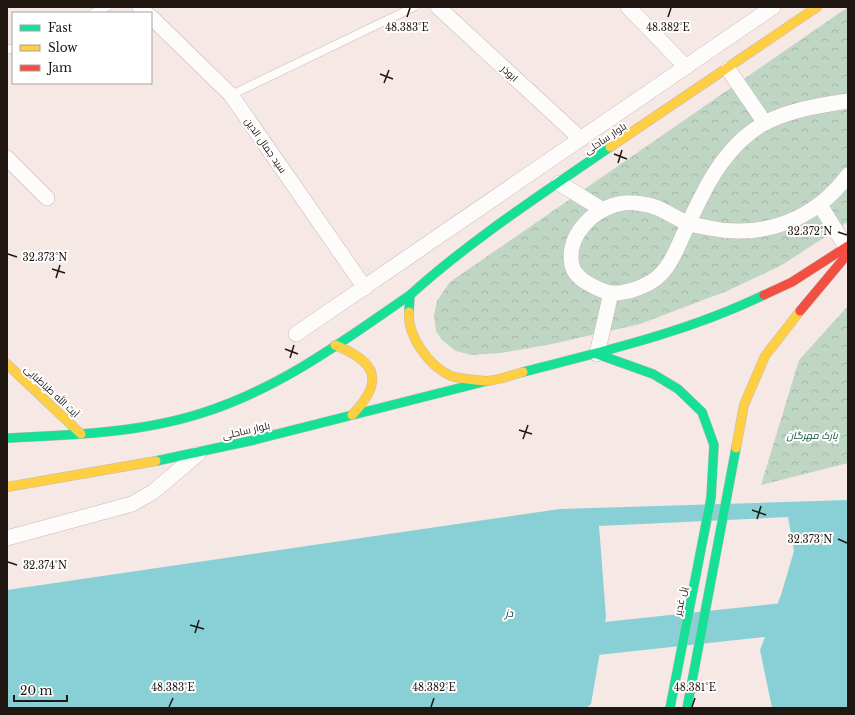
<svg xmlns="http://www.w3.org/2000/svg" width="855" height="715" font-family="'Libre Baskerville',Cairo,serif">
  <defs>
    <pattern id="park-crowns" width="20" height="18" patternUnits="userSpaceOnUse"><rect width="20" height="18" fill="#bfd6c5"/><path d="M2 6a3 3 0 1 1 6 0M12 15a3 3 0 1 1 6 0" fill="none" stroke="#a4b7a8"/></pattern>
  </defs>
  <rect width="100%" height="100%" fill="#f6e8e4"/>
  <g fill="url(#park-crowns)">
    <path d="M848 7V222L782 265 727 291 640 324 552 344 501 353 471 355 456 351 442 340 436 331 434 315 437 301 450 282Z"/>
    <path d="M848 306V463L761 485 799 360Z"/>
  </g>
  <path fill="#88d0d5" d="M848 500V708H772L760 650 781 595 794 551 788 517 599 526 606 617 591 704 586 708H7V590L560 509Z"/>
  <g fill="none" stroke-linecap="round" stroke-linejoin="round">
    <path stroke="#88d0d5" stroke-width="32" d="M559 643 848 612"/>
    <g stroke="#c6bab7" stroke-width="9">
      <g id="lane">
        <path d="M93 13 107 7"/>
        <path d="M7 50 13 48"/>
        <path d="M231 95 414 7"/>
      </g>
    </g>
    <g stroke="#c6bab7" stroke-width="16">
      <g id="street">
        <path d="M140 7 146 13"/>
        <path d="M438 7 581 139"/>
        <path d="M628 7 686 67"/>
        <path d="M151 17 231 95 365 288"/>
        <path d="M728 69 765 123"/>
        <path d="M848 101C821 105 789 110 765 123 724 145 703 191 685 231 678 246 672 263 660 275 649 286 626 294 611 293 601 291 592 286 584 281 579 277 573 272 572 265 565 235 596 206 624 203 629 202 636 203 642 204 659 205 672 217 688 223 694 226 702 226 709 228 763 239 815 220 848 175"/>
        <path d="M7 158 47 198"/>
        <path d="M559 183 603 210"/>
        <path d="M820 205 846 247"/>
        <path d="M296 334 773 7"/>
        <path d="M597 354 611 293"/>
        <path d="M7 538 132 504 153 492 198 454"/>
      </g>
    </g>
    <g stroke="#c6bab7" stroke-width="10">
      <g id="fast">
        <path d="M409 312 410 295C472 239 542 194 610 147"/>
        <path d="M597 354 653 374 678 389 702 412 714 445 711 498 670 708"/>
        <path d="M523 372C605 351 687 332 764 295"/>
        <path d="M7 438C72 435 140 433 202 413 279 389 345 340 410 295"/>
        <path d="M156 461 254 440 487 381"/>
        <path d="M687 708 736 448"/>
      </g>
    </g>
    <g stroke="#c6bab7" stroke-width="10">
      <g id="slow">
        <path d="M610 147 817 7"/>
        <path d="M409 312C407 336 429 366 451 376 457 378 481 381 487 381 499 380 512 375 523 372"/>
        <path d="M335 345C377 362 385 381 352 415"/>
        <path d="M7 364 81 434"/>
        <path d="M736 448 744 405 765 356 800 311"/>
        <path d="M7 487 156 461"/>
      </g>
    </g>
    <g stroke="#c6bab7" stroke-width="10">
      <g id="jam">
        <path d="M764 295 792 282 848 246"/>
        <path d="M800 311 846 256"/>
      </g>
    </g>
    <use href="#lane" stroke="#fefcfb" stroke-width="8"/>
    <use href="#street" stroke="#fefcfb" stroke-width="15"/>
    <use href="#fast" stroke="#16e098" stroke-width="9"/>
    <use href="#slow" stroke="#ffcf43" stroke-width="9"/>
    <use href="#jam" stroke="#f24e42" stroke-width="9"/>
  </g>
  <path fill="none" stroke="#201612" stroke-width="1.5" d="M407 17 410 8M668 17 671 8M380 74 393 79M384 83 389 70M614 154 627 159M618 163 622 150M838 232 847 235M8 254 17 257M52 269 65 273M56 278 60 265M285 349 298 354M290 358 294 345M519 430 532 434M523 439 528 425M752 510 766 515M757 519 761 506M838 539 847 543M8 562 17 565M190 625 204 629M195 633 199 620M169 707 173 698M431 707 434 698M692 707 695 698"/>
  <g text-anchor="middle" stroke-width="4" stroke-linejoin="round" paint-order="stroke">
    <g font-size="10" fill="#201612" stroke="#fff">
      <text transform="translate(510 73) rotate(43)" y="4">ابوذر</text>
      <text transform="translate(605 138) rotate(-34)" y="4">بلوار ساحلی</text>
      <text transform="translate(266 145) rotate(55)" y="4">سید جمال الدین</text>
      <text transform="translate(52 391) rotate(43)" y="4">آیت الله طباطبایی</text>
      <text transform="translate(246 430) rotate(-13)" y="4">بلوار ساحلی</text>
      <text transform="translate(680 601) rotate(-79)" y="4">پل غدیر</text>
    </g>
    <g font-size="10" font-style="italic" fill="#13543a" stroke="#fff">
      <text x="812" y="439">پارک مهرگان</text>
    </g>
    <g font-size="11" font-style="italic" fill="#0d4044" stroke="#fff">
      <text x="509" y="617">دز</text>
    </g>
  </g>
  <g font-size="10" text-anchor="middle" fill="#201612" stroke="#fff" stroke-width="4" stroke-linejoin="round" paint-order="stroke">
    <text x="668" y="31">48.382°E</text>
    <text x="407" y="31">48.383°E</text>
    <text x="810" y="235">32.372°N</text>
    <text x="45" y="261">32.373°N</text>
    <text x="810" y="543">32.373°N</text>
    <text x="45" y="569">32.374°N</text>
    <text x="173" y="691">48.383°E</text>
    <text x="434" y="691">48.382°E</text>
    <text x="695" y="691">48.381°E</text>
  </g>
  <rect width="855" height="715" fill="none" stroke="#201612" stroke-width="16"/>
  <rect x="12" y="12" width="140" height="72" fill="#ffffff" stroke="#a6a2a0"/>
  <rect x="20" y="25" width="20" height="6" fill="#16e098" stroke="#a6a2a0"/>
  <text x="48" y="32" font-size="12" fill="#201612">Fast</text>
  <rect x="20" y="45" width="20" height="6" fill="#ffcf43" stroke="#a6a2a0"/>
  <text x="48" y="52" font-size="12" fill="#201612">Slow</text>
  <rect x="20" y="65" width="20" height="6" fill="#f24e42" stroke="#a6a2a0"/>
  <text x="48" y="72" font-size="12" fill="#201612">Jam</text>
  <path d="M14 695v6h53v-6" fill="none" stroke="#201612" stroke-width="2"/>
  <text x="20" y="695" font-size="12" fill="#201612" stroke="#ffffff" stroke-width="3" paint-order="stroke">20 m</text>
</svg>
